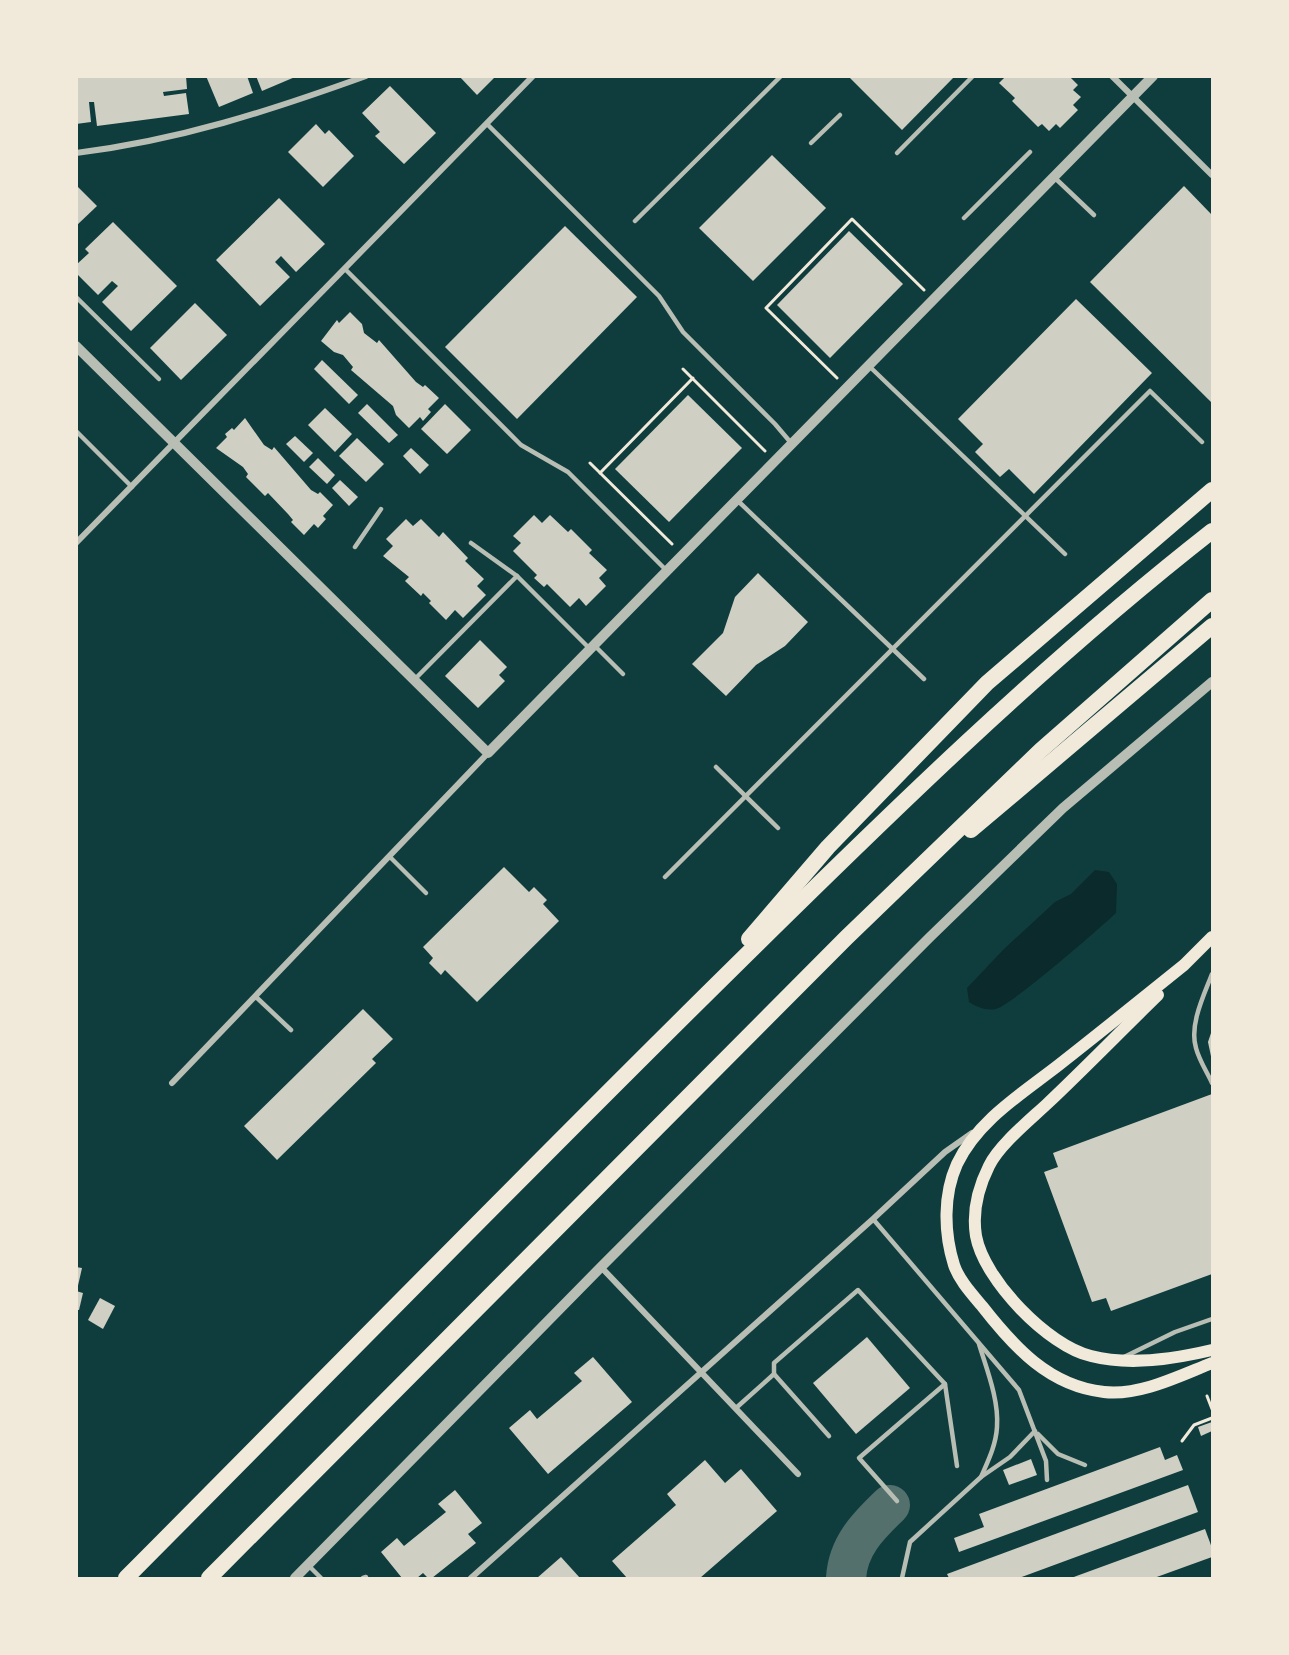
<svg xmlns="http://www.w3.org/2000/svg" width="1289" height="1655" font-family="Karla,sans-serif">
  <rect width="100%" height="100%" fill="#0f3d3e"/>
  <path fill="#0a2a2b" d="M1095 870 1109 872 1117 884 1116 913C1100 928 1012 1005 996 1009 986 1011 977 1007 969 1002L967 988 1004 949 1055 902 1071 894Z"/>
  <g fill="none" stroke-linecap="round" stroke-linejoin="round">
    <path stroke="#53706d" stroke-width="40" d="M846 1578C848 1546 868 1526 890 1505"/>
  </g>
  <g fill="#cfcfc3">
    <path d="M76 76H186L187 89 163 92 164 96 186 93 189 114 97 126 94 102H89L91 122 76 124Z"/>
    <path d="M206 76H247L253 93 219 107Z"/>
    <path d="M256 76H295V77L262 91Z"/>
    <path d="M459 76H496L477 95Z"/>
    <path d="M848 76H955L902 130Z"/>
    <path d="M1006 76H1069L1078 85 1073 90 1081 97 1073 105 1078 110 1060 128 1056 124 1049 131 1042 124 1038 127 1012 101 1015 98 999 83Z"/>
    <path d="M390 86 436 133 404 164 375 136 380 132 362 113Z"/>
    <path d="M316 124 325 134 329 130 354 156 323 187 288 152Z"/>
    <path d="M772 155 826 208 753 281 699 228Z"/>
    <path d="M76 185 97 206 76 226Z"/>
    <path d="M1184 186 1212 215V403L1090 282Z"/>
    <path d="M279 198 325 244 296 272 281 256 275 262 290 277 260 306 216 260Z"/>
    <path d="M113 222 177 286 131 331 102 302 118 286 112 281 98 295 76 273V265L89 253 85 249Z"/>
    <path d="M565 226 637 297 517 419 445 347Z"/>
    <path d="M849 231 903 284 830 358 777 305Z"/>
    <path d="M1076 299 1152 373 1034 494 1009 469 1000 477 975 452 983 444 958 419Z"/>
    <path d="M195 303 227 335 181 380 150 348Z"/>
    <path d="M350 312 362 324 364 333 377 343 379 340 416 382 423 387 425 385 439 398 428 409 431 412 423 421 420 417 409 428 396 415 393 406 351 370 353 367 343 355 334 352 321 341 337 320 339 323Z"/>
    <path d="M322 360 358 395 349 404 314 369Z"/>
    <path d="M688 395 742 448 669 522 615 469Z"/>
    <path d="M367 404 398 435 389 443 358 413Z"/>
    <path d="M445 404 471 430 447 454 421 429Z"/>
    <path d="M325 408 352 434 335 452 308 425Z"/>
    <path d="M245 418 264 445 272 450 274 447 311 490 318 494 320 492 333 505 323 516 326 519 318 528 314 524 304 535 291 522 293 520 288 514 268 493 265 496 246 477 248 474 243 467 216 448 227 437 225 434 232 428 234 430Z"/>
    <path d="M295 436 313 453 304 462 286 444Z"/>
    <path d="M357 438 384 464 366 482 339 456Z"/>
    <path d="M411 448 429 465 420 474 403 456Z"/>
    <path d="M318 458 335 475 327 484 309 467Z"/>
    <path d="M340 480 358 497 349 506 332 488Z"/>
    <path d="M534 515 542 523 550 515 568 532 571 529 592 550 589 553 607 570 599 578 606 586 586 606 579 598 570 607 547 584 544 587 534 578 537 575 513 551 521 543 513 536Z"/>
    <path d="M406 519 413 526 421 519 439 537 443 532 468 558 465 561 484 579 477 586 486 595 463 618 455 610 446 620 429 603 431 601 423 593 421 596 405 581 409 577 383 556 393 546 386 539Z"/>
    <path d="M758 573 808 622 785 646 756 665 726 696 692 664 723 633 735 597Z"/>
    <path d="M480 640 507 667 499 675 505 681 478 708 445 676Z"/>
    <path d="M504 867 529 892 534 887 547 900 543 904 559 921 477 1002 445 970 441 975 429 963 433 958 423 947Z"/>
    <path d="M363 1009 393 1039 372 1059 376 1063 277 1160 244 1126Z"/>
    <path d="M1212 1030V1061L1208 1042Z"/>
    <path d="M1212 1094V1274L1111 1311 1106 1298 1092 1302 1044 1172 1058 1167 1053 1153Z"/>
    <path d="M76 1267 82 1268 77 1290 76 1289Z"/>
    <path d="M76 1291 83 1293 79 1310H76Z"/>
    <path d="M100 1298 115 1306 103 1329 88 1320Z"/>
    <path d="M867 1337 910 1388 856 1434 813 1383Z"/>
    <path d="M593 1357 632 1402 548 1474 509 1428 530 1410 537 1419 582 1381 574 1373Z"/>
    <path d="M1212 1422V1431L1201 1436 1198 1427Z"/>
    <path d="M1160 1447 1165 1460 1177 1455 1183 1470 959 1552 954 1538 984 1527 979 1514Z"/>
    <path d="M1031 1459 1037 1475 1009 1485 1003 1470Z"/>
    <path d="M705 1460 725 1483 741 1469 777 1511 700 1578H627L612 1561 676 1505 667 1494Z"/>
    <path d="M1188 1485 1198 1512 1019 1578H949L947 1574Z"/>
    <path d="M455 1490 482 1523 468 1534 476 1543 432 1578H428L423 1573 417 1578H402L381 1552 397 1538 404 1546 446 1512 438 1504Z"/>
    <path d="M1205 1529 1212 1548V1557L1154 1578H1071Z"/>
    <path d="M561 1557 580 1578H537Z"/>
  </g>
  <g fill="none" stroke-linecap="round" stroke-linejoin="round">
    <g stroke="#f1e9da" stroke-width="3">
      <path d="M683 369 765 451"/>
      <path d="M837 378 766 308 852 219 924 290"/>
      <path d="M590 463 672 544"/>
      <path d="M600 473 693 378"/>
      <path d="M1207 1396 1212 1409"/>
      <path d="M1182 1441 1194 1425 1212 1418"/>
    </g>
    <g stroke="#b8beb3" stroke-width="4.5">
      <path d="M487 124 659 296 683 332 775 424 792 444"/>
      <path d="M811 143 840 115"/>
      <path d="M897 153 973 76"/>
      <path d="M1055 178 1094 215"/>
      <path d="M964 218 1030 152"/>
      <path d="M635 221 781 76"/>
      <path d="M345 269 521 445 568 472 666 570"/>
      <path d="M76 297 159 379"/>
      <path d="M869 366 1065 554"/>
      <path d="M76 431 132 487"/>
      <path d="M737 500 924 679"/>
      <path d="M471 543 517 576 590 649"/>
      <path d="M355 547 381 509"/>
      <path d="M594 645 623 674"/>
      <path d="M415 679 517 576"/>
      <path d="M716 767 778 828"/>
      <path d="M389 856 426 893"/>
      <path d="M665 877 1150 391 1202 442"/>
      <path d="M1212 974C1204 995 1189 1025 1196 1048 1199 1060 1207 1072 1212 1083"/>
      <path d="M255 996 291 1030"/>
      <path d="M873 1219 1019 1390 1046 1461 1047 1480"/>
      <path d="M979 1344C987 1370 999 1400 997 1427 996 1445 988 1461 981 1477"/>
      <path d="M1124 1357 1175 1332 1212 1319"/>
      <path d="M774 1374 829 1436"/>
      <path d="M736 1408 774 1374V1363L858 1290 945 1384 957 1466"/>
      <path d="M1038 1434 1058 1454 1085 1465"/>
      <path d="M897 1501 859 1458 945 1384"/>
      <path d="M308 1565 321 1578"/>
      <path d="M363 1578 366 1577"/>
      <path d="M902 1578 910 1542 981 1477 1010 1457 1035 1431"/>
    </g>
    <g stroke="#b8beb3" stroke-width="6">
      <path d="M1112 76 1212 175"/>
      <path d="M76 153C180 140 269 111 366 76"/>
      <path d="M76 543 533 76"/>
      <path d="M172 1083 488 753"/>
      <path d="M601 1267 798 1474"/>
      <path d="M471 1578 873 1219 945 1152 972 1133"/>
    </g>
    <g stroke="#b8beb3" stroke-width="10">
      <path d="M76 346 488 753 1153 76"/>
      <path d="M295 1578 601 1267 930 937 1063 808 1212 682"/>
    </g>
    <g stroke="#f1e9da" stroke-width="12">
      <path d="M1212 937 1184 965C1143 998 1102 1031 1060 1064 1023 1093 978 1120 957 1164 943 1195 944 1233 954 1265 959 1280 972 1294 982 1306 1014 1347 1049 1386 1104 1392 1140 1396 1179 1376 1212 1363"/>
      <path d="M1158 995C1121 1031 1085 1068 1048 1103 1030 1120 999 1145 989 1166 978 1188 972 1211 976 1236 984 1280 1048 1346 1091 1356 1130 1366 1174 1359 1212 1350"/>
    </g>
    <g stroke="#f1e9da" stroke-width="16">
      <path d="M971 830 1212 626"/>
      <path d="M749 939 828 847 987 683 1212 490"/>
      <path d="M126 1578C327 1376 527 1171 731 970 886 817 1041 665 1212 531"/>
      <path d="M209 1578 846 938 1041 750 1212 600"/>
    </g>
  </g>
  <rect width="1289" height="1655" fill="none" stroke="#f1e9da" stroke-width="156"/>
</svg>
